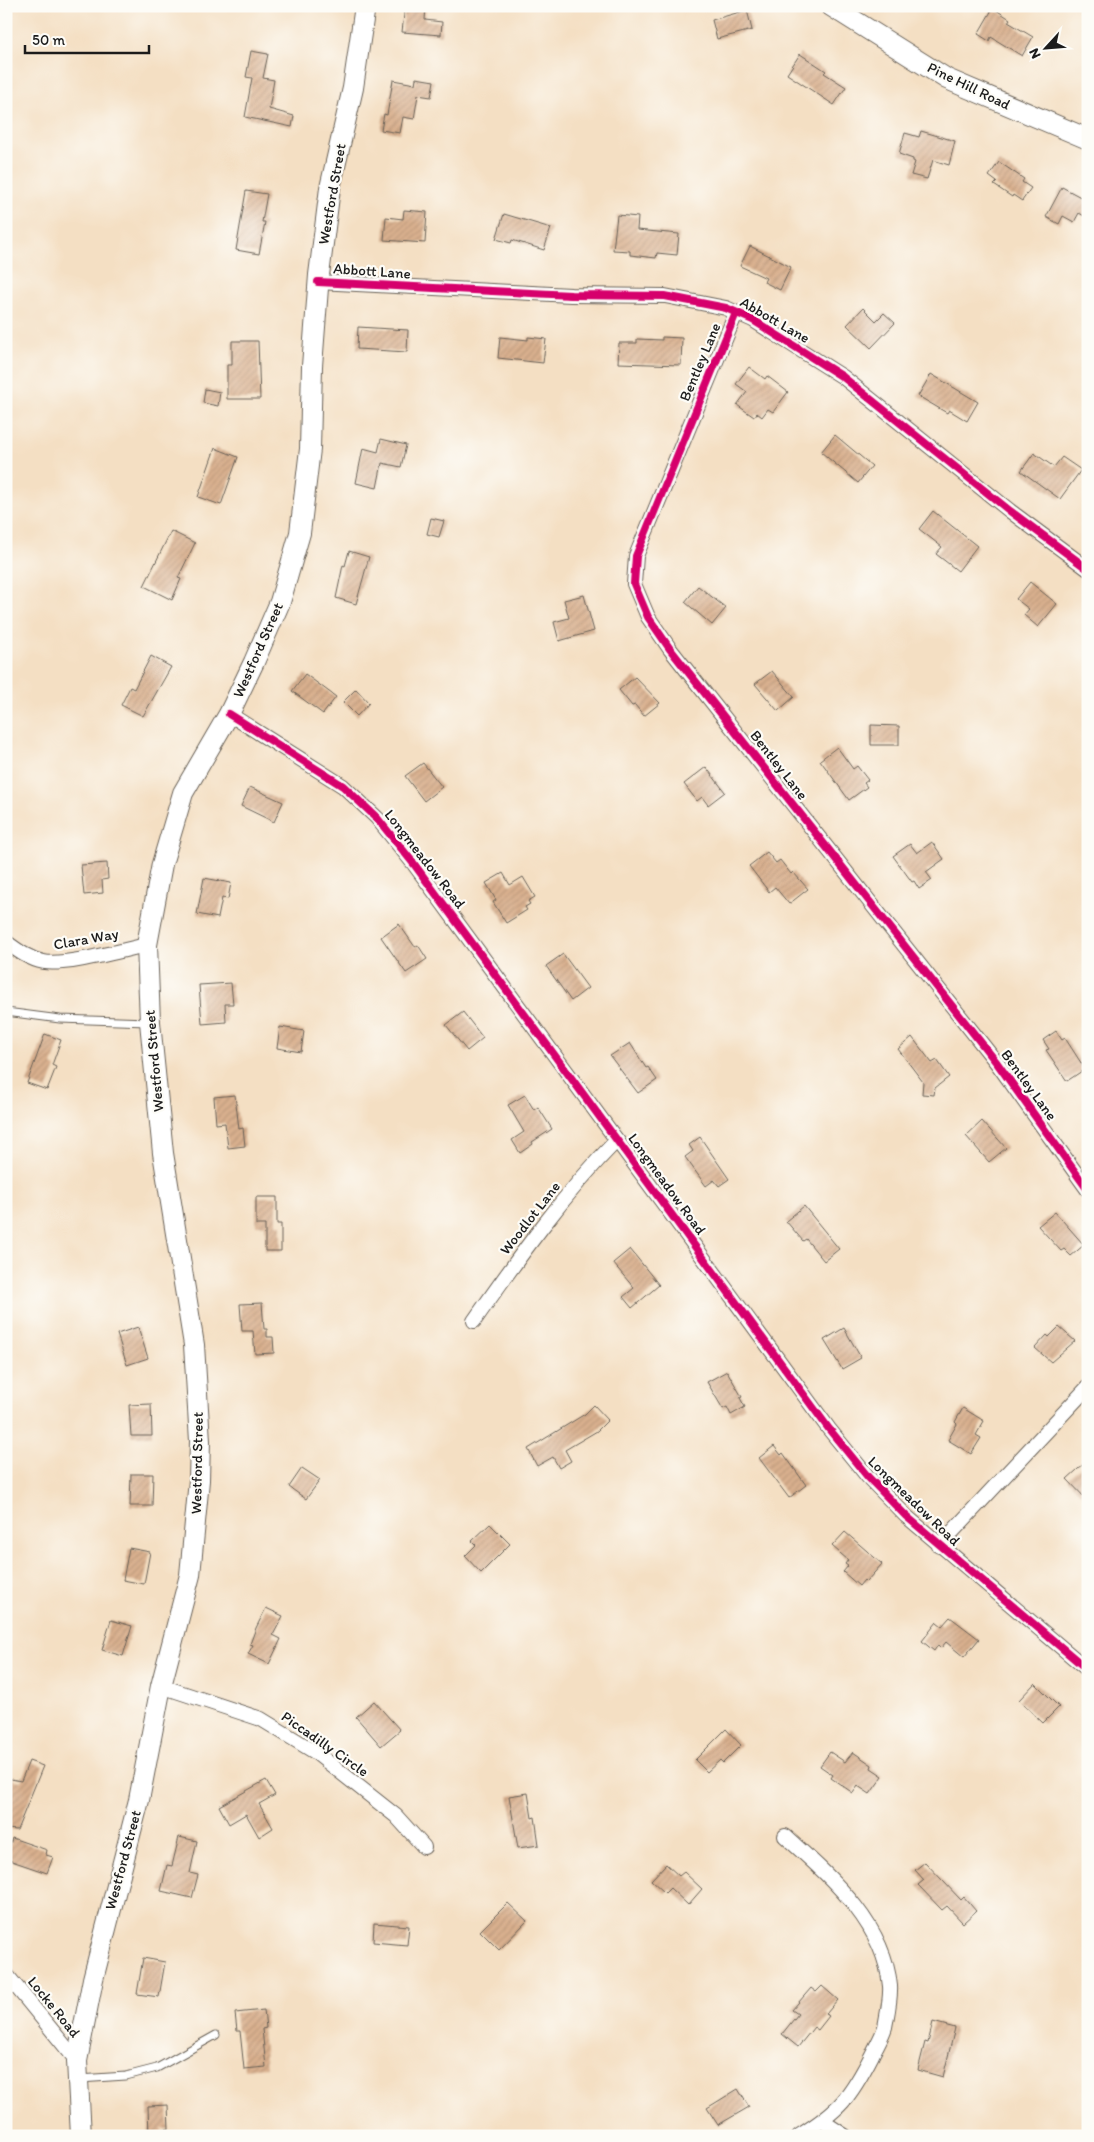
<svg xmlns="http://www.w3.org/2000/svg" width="1094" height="2142" font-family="Itim,sans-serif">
  <defs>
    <pattern id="building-hatch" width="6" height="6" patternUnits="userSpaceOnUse" patternTransform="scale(1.25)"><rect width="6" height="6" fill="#d9b08e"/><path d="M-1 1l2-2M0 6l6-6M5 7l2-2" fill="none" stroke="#ba977a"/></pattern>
  </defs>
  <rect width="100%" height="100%" fill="#fdfcf7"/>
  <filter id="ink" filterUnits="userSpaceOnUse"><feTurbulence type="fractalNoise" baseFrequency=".02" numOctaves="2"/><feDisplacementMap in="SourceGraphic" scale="10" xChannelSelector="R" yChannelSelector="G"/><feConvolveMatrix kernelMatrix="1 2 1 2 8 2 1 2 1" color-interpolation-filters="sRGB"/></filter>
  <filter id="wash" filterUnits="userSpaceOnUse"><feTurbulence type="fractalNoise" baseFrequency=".0096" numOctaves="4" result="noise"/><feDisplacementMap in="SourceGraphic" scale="20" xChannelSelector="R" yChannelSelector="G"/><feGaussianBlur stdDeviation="1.12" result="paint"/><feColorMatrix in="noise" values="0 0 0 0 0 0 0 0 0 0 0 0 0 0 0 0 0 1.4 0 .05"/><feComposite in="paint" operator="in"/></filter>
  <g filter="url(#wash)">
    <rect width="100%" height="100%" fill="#f4dfc3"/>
    <g id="blocks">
      <g fill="url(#building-hatch)">
        <path d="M405 6H426L425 20 442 22 441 35 402 32Z"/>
        <path d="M993 8 1010 19 1008 22 1033 37 1022 56 991 37 989 41 978 34Z"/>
        <path d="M747 10 752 30 717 39 712 20Z"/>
        <path d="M251 51 268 54 263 78 274 80 269 109 294 116 292 127 245 117 252 78 246 77Z"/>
        <path d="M800 54 826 71 824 73 846 87 834 105 787 74Z"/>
        <path d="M416 78 434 81 431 97 418 95 414 119 403 117 400 133 381 130 384 114 387 115 393 80 415 84Z"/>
        <path d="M921 131 955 141 949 165 933 160 927 179 911 175 915 162 913 161V159L899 154 905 133 919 137Z"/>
        <path d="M999 162 1024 179 1022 182 1031 188 1022 201 1013 195 1012 197 994 185 997 182 989 176Z"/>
        <path d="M1062 187 1088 201V218L1079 213 1074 222 1063 216 1059 224 1046 217Z"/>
        <path d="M246 191 267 194 262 222H265L259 254 236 250Z"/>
        <path d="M404 210 427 212 425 243 384 240 386 217 403 219Z"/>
        <path d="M504 214 551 228 544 250 512 240 511 243 496 239Z"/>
        <path d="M617 215 638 217 637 230 679 234 677 255 657 253 656 258 630 255V251L613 250Z"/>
        <path d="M750 246 791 267 780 290 764 282 766 278 740 266Z"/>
        <path d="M863 308 876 321 884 313 895 323 871 348 847 325Z"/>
        <path d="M358 327 408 330 407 352 357 349Z"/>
        <path d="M500 337 528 340V337L546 339 543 363 498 358Z"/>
        <path d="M662 337 682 338 681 365 618 363 619 343H637V339L662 340Z"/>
        <path d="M232 341H258L260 399H227V365H232Z"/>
        <path d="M749 367 765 379 767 376 788 392 773 412 768 409 762 417 757 413 754 417 737 405 747 392 736 384Z"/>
        <path d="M931 374 978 402 967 421 949 410 947 413 918 396Z"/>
        <path d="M205 389 220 392 218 406 203 403Z"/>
        <path d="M835 435 872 466 858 483 821 452Z"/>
        <path d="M381 439 406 445 401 467 382 463 377 488 356 483 363 448 378 452Z"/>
        <path d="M215 448 238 457 221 505 198 497Z"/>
        <path d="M1034 453 1054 467 1062 457 1081 470 1060 499 1021 471Z"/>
        <path d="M933 511 977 546 958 571 936 554 942 547 919 529Z"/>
        <path d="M431 518 444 521 439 537 427 534Z"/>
        <path d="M171 531 195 543 178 578 181 579 172 600 144 586Z"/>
        <path d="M349 551 369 557 356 604 336 598 343 565 345 566Z"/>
        <path d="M1030 582 1057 604 1038 627 1024 615 1029 609 1016 599Z"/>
        <path d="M698 586 726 608 712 625 685 602Z"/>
        <path d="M584 595 594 631 559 641 554 622 569 618 564 600Z"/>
        <path d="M151 656 171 667 143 716 121 705 130 687 134 689Z"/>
        <path d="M772 671 794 697 778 711 755 684Z"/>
        <path d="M305 674 336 697 323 714 292 691Z"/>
        <path d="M635 677 660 703 644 716 635 705 632 706 619 690Z"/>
        <path d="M356 689 369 703 357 716 343 702Z"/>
        <path d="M871 725 899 726V745H871Z"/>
        <path d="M837 747 853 769 857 766 868 780 864 783 867 787 849 800 820 760Z"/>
        <path d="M423 763 442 787 424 801 405 776Z"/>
        <path d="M706 767 725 792 708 805 702 797 697 801 684 784Z"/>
        <path d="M250 787 283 802 274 822 241 806Z"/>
        <path d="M932 842 944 859 926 872 932 880 919 889 914 881 912 882 893 856 910 844 917 853Z"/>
        <path d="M767 852 776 863 780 860 791 874 793 872 808 889 789 904 775 887 769 892 749 866Z"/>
        <path d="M107 863 108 879 102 880 103 893 84 895 81 865Z"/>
        <path d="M503 873 510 885 523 877 535 897 528 901 530 904 525 907 527 910 506 923 493 902 496 900 486 883Z"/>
        <path d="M204 878 231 883 228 899 222 898 218 918 197 914Z"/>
        <path d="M399 924 415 947 418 945 427 959 406 973 381 937Z"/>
        <path d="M563 954 588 988 571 1001 546 966Z"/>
        <path d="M231 983 233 1004H225L226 1022 202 1024 199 985Z"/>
        <path d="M463 1012 483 1038 467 1051 446 1025Z"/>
        <path d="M280 1027 304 1031 301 1052 277 1048Z"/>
        <path d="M1056 1031 1062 1040 1065 1038 1085 1069 1067 1081 1046 1050 1049 1049 1043 1040Z"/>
        <path d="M45 1034 61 1040 52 1065 56 1067 47 1090 27 1083Z"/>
        <path d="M912 1037 932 1063 937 1060 949 1077 935 1088 934 1095 922 1094 923 1082 898 1049Z"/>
        <path d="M630 1043 646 1068 648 1067 657 1080 638 1093 610 1056Z"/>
        <path d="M235 1095 239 1129 243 1128 245 1146 228 1148 225 1123 216 1124 214 1097Z"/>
        <path d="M525 1095 534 1110 538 1107 552 1129 532 1142 533 1144 520 1153 512 1140 524 1132 508 1105Z"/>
        <path d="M982 1121 1006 1148 989 1162 966 1136Z"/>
        <path d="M700 1137 729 1179 719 1186 714 1180 706 1186 685 1157 693 1151 689 1145Z"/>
        <path d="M256 1197H277V1224H281V1251H265V1225H256Z"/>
        <path d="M804 1206 839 1249 824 1261 806 1239 803 1241 786 1221Z"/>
        <path d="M1055 1212 1084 1245 1071 1256 1064 1249 1061 1251 1038 1226Z"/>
        <path d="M630 1249 659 1285 632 1308 623 1297 634 1288 613 1263Z"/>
        <path d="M262 1303 264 1329H267V1337H273L274 1353 255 1354 253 1331H242L240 1304Z"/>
        <path d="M138 1327 148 1358 127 1365 117 1334Z"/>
        <path d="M1059 1327 1075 1341 1051 1362 1035 1348 1047 1335 1049 1337Z"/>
        <path d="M844 1328 861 1358 842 1369 824 1340Z"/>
        <path d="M727 1371 742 1397 740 1398 745 1407 731 1415 727 1407 723 1409 707 1382Z"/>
        <path d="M151 1404 152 1436H131L129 1405Z"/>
        <path d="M594 1405 608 1420 597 1431 565 1450 571 1461 559 1468 553 1457 537 1466 528 1449 585 1414Z"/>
        <path d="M963 1408 984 1421 976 1435 981 1438 971 1454 948 1440 957 1424 955 1422Z"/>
        <path d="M774 1446 781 1455 783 1453 806 1485 789 1498 759 1458Z"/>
        <path d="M1088 1460V1501L1067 1479Z"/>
        <path d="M302 1468 320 1480 306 1499 289 1487Z"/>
        <path d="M131 1474H153L152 1506H130Z"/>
        <path d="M490 1524 510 1544 481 1573 465 1556 476 1545 472 1541Z"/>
        <path d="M845 1532 882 1564 866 1582 864 1580 859 1586 843 1572 848 1566 845 1564 848 1560 832 1546Z"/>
        <path d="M129 1548 150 1552 144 1584 123 1580Z"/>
        <path d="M266 1608 283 1616 273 1635 281 1639 269 1664 248 1654 253 1645 250 1644 256 1628Z"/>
        <path d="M950 1617 979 1639 964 1657 946 1642 941 1648 938 1645 934 1651 922 1641 937 1622 942 1626Z"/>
        <path d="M111 1620 132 1626 123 1656 102 1650Z"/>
        <path d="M1035 1683 1059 1707 1043 1723 1019 1700Z"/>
        <path d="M374 1701 400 1730 381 1746 356 1717Z"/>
        <path d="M726 1729 741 1745 723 1763 720 1760 707 1772 695 1760Z"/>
        <path d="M830 1752 845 1762 853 1752 872 1765 871 1768 883 1776 870 1794 858 1786 853 1793 831 1778 833 1775 820 1766Z"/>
        <path d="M29 1761 43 1766 17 1830 6 1829V1778L21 1781Z"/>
        <path d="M266 1780 275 1795 259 1804 273 1828 259 1837 246 1814 229 1824 219 1806Z"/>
        <path d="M528 1793 532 1818 535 1817 539 1845 518 1848 509 1796Z"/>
        <path d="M179 1837 197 1841 190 1873 198 1875 192 1898 161 1891 167 1865 172 1866Z"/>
        <path d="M12 1838 47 1850 46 1855 53 1857 47 1873 6 1859Z"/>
        <path d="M925 1862 961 1900 964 1897 976 1911 963 1923 947 1906 942 1910 918 1885 924 1880 915 1870Z"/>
        <path d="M666 1864 679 1876 684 1872 702 1889 688 1905 670 1888 665 1893 651 1880Z"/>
        <path d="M508 1903 527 1921 499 1950 480 1931Z"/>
        <path d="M374 1923 409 1926 407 1945 373 1942Z"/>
        <path d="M143 1958 165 1962 159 1997 137 1994Z"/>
        <path d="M822 1986 838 2000 826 2014 829 2016 818 2030 814 2027 798 2047 782 2034 798 2014 792 2010 811 1988 816 1992Z"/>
        <path d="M264 2010 266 2028 262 2029 266 2067 244 2069 240 2031H237L235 2013Z"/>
        <path d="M933 2022 955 2028 943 2077 918 2070 925 2042 928 2043Z"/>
        <path d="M738 2089 749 2107 718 2125 707 2108Z"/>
        <path d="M168 2105 169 2129H162V2136H149L148 2106Z"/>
      </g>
    </g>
  </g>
  <g filter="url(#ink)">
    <use href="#blocks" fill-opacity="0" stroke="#686056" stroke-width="1"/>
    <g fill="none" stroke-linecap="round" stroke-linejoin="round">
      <g stroke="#686056" stroke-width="9">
        <g id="lane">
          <path d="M6 1012 60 1019 148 1022"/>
          <path d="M79 2079 126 2076 157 2068 216 2035"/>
        </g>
      </g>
      <g stroke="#686056" stroke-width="16">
        <g id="street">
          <path d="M318 282 571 295 665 296 726 308 753 320 843 377 1010 511 1088 569"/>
          <path d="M736 313 636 556 634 584 648 617 670 649 997 1063 1088 1190"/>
          <path d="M229 714 343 786 377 818 414 864 829 1429 868 1477 906 1516 1088 1670"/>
          <path d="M6 942C18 951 29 959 44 962 66 966 122 950 147 945"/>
          <path d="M474 1321C518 1258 563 1195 617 1140"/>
          <path d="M939 1546 1088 1387"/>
          <path d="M161 1686 261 1719 315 1752 396 1816 424 1847"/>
          <path d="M785 1836C829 1876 884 1922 890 1986 891 1998 887 2015 885 2027 882 2037 876 2046 872 2055 850 2098 840 2110 799 2136"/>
          <path d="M6 1974 77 2061"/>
          <path d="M822 2121 845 2136"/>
        </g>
      </g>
      <g stroke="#686056" stroke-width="22">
        <g id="secondary">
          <path d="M831 6 947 79 1088 139"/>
          <path d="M81 2136 77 2061 93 1979 139 1800 161 1686 190 1575 199 1480 200 1441 194 1345 163 1153 150 1022 147 945 162 864 183 793 229 714 254 662 280 602 300 533 310 449 312 366 319 275 330 188 353 88 365 6"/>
        </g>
      </g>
      <use href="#lane" stroke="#fff" stroke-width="7"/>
      <use href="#street" stroke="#fff" stroke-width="14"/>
      <use href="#secondary" stroke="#fff" stroke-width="20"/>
      <g stroke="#fdfcf7" stroke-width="11">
        <g id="cycleway">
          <path d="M318 282 571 295 665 296 726 308 753 320 843 377 1010 511 1088 569"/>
          <path d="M736 313 636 556 634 584 648 617 670 649 997 1063 1088 1190"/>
          <path d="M229 714 343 786 377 818 414 864 829 1429 868 1477 906 1516 1088 1670"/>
        </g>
      </g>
      <use href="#cycleway" stroke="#d6006c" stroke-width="8"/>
    </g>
  </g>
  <g text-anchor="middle" stroke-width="4.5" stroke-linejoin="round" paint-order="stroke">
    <g font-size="15" fill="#1c1c1c" stroke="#fdfcf7">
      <text transform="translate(969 86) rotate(26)" y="5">Pine Hill Road</text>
      <text transform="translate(332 194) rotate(-80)" y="5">Westford Street</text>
      <text transform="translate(372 271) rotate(4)" y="5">Abbott Lane</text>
      <text transform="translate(775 320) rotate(30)" y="5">Abbott Lane</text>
      <text transform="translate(700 362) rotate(-67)" y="5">Bentley Lane</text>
      <text transform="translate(258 650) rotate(-66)" y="5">Westford Street</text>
      <text transform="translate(779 765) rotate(52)" y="5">Bentley Lane</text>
      <text transform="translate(425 859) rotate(52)" y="5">Longmeadow Road</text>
      <text transform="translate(86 939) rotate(-10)" y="5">Clara Way</text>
      <text transform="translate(154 1061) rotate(-95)" y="5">Westford Street</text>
      <text transform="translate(1029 1085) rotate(54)" y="5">Bentley Lane</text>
      <text transform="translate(667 1184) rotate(54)" y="5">Longmeadow Road</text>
      <text transform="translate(530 1218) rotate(-52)" y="5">Woodlot Lane</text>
      <text transform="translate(197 1463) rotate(-89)" y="5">Westford Street</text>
      <text transform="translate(914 1501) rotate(44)" y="5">Longmeadow Road</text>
      <text transform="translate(325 1744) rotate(35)" y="5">Piccadilly Circle</text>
      <text transform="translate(123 1860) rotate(-75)" y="5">Westford Street</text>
      <text transform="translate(54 2007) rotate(51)" y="5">Locke Road</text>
    </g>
  </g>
  <rect width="1094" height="2142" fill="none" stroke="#fdfcf7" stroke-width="25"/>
  <g transform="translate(1046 48) rotate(244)" stroke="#fdfcf7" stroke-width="4" paint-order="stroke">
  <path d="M0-4L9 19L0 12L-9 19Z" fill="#1c1c1c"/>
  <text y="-8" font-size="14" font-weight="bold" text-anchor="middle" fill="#1c1c1c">N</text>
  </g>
  <path d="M25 45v8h124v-8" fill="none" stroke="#1c1c1c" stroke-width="2.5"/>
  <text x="32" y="45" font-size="15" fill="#1c1c1c" stroke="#fdfcf7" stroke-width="4" paint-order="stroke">50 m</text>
</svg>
